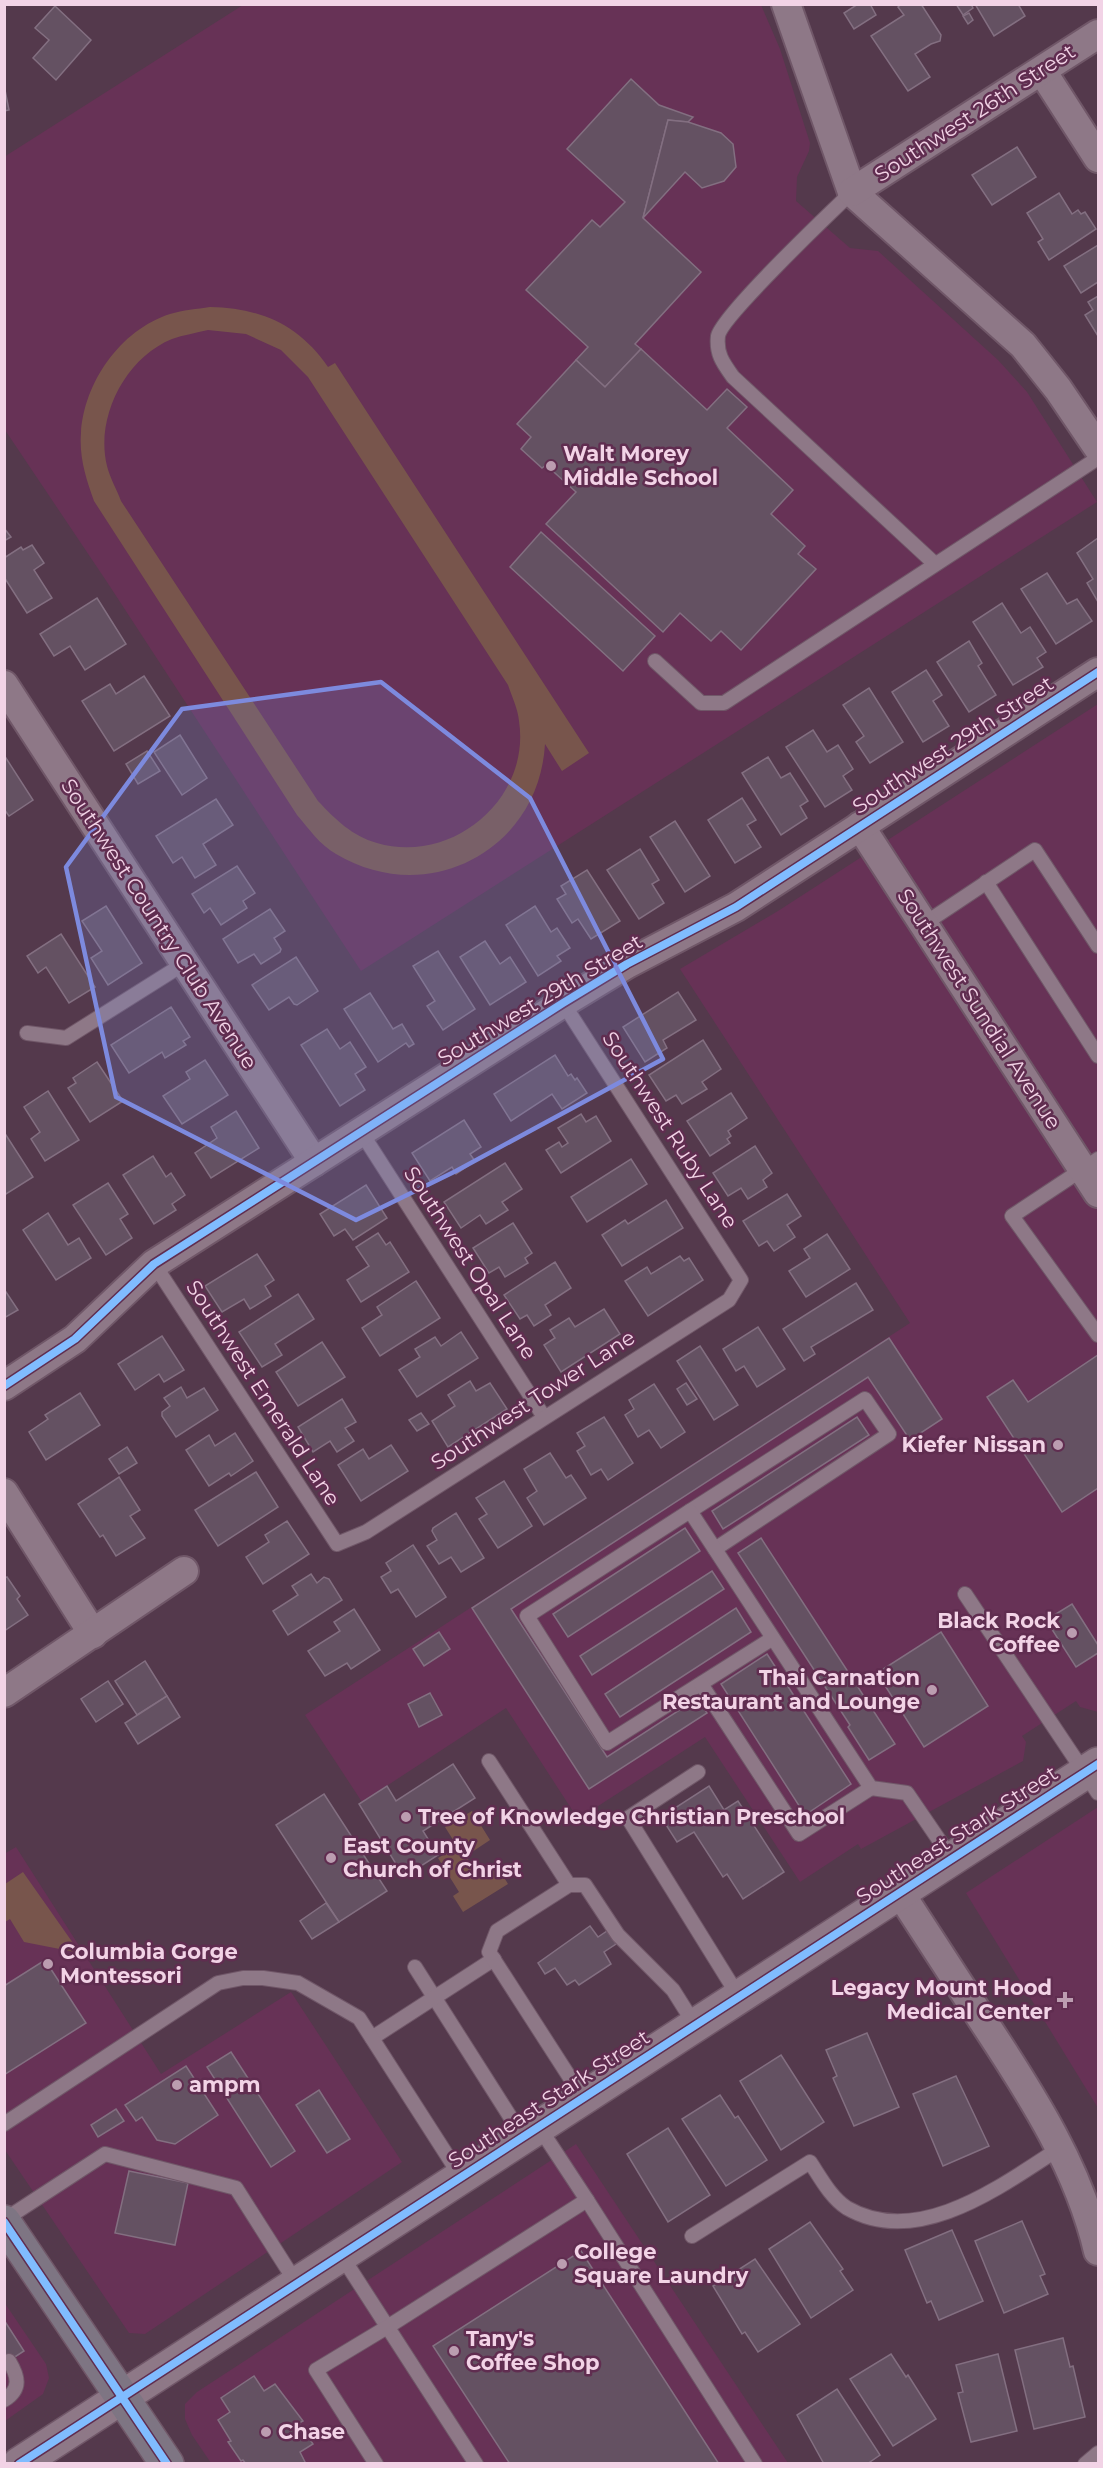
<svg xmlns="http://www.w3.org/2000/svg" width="1103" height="2468" font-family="Montserrat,sans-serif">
  <rect width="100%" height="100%" fill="#54394c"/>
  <g fill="#673256">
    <path d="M243 5H761L780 49 810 143 809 151 797 177 796 201 850 248 878 251 998 360 1027 392 1097 502 361 971 107 582 5 430 4 157Z"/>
    <path d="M1098 704V1712L1080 1707 1076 1701 1022 1736 1026 1742 1023 1761 861 1849 858 1844 800 1882 705 1737 578 1819 506 1708 362 1802 305 1715 910 1323 680 969 778 911Z"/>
    <path d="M1098 1807V2108L966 1893Z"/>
    <path d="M16 1847 161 2074 291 1992 402 2162 145 2334 129 2333 5 2150 4 1854Z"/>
    <path d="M576 2144 788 2463H211L192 2435 185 2419V2404L197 2392Z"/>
    <path d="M4 2302 46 2364 49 2378 43 2394 5 2421Z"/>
  </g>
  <g fill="#78554c" fill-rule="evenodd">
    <path d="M210 307C261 308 299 325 328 367L335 363 589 753 562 771 545 744C539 850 428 909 336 854 320 845 309 829 297 815L94 501C86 479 79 457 81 433 84 383 120 330 170 314 183 310 197 309 210 307ZM208 330 246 334 281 350 308 377 508 685C512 697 518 709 519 721 531 799 452 865 377 843 352 836 335 819 318 801L121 501C117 490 110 478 107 466 95 418 125 358 172 339 183 335 196 333 208 330Z"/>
    <path d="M472 1811 490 1840 466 1856 478 1875 496 1864 508 1884 463 1912 453 1896 459 1892 438 1858 445 1854 444 1851 455 1843 445 1827Z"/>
    <path d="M23 1872 80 1953 24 1942 10 1919 5 1922V1884Z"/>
  </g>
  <g fill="#645162" stroke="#836f81" stroke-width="1.5">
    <path d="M858 4H870L876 15 854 29 844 13Z"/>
    <path d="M901 4H921L941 35 940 41 931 44 915 54 930 77 908 91 871 36 904 15 898 7Z"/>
    <path d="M956 4H971L973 8 963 15Z"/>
    <path d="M975 4H1018L1025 16 994 36Z"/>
    <path d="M55 6 91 40 56 80 33 58 49 40 35 28Z"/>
    <path d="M969 13 973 20 968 24 963 16Z"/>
    <path d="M631 79 659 105 693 117 688 122 668 120 643 218 701 272 635 344 641 349 605 387 576 360 588 347 526 290 592 220 600 227 625 202 567 149Z"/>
    <path d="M4 85 9 110 4 111Z"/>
    <path d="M668 120 688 122 721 133 733 144 736 167 724 181 702 188 685 172 643 218Z"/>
    <path d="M1017 147 1036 177 992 205 972 175Z"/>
    <path d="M1059 193 1072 214 1078 210 1081 214 1085 212 1096 229 1049 260 1038 242 1043 239 1027 213Z"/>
    <path d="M1098 245V282L1081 293 1064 266Z"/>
    <path d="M1098 296V336L1085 315 1093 310 1088 302Z"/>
    <path d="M641 349 707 410 727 389 747 407 727 428 793 490 771 514 805 546 798 554 816 569 741 650 721 631 711 641 680 613 663 632 546 524 576 492 546 465 542 468 521 449 531 437 517 424 576 360 605 387Z"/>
    <path d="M4 528 11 537 4 541Z"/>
    <path d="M541 532 655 636 623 671 510 567Z"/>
    <path d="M1098 538V602L1087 583 1093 579 1077 553Z"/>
    <path d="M32 545 44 563 34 570 52 598 27 613 4 577V558L21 547 23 550Z"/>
    <path d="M1047 573 1067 604 1077 599 1092 621 1056 644 1021 589Z"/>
    <path d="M97 598 126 644 85 670 70 646 54 656 40 634Z"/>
    <path d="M1002 603 1021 633 1030 627 1046 652 1037 658 1043 667 1013 685 973 622Z"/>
    <path d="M969 641 982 663 978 666 996 695 969 712 937 662Z"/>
    <path d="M926 670 942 695 933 701 949 726 923 742 892 692Z"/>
    <path d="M144 676 170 716 114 751 82 701 110 684 116 694Z"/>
    <path d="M869 688 903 742 870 763 856 742 864 736 843 705Z"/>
    <path d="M813 730 827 752 838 745 853 769 843 776 852 790 825 807 786 747Z"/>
    <path d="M180 735 207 778 182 795 154 752Z"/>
    <path d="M147 751 160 771 138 784 126 764Z"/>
    <path d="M4 755 33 800 9 816 4 809Z"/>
    <path d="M768 757 781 778 790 773 808 801 800 806 807 818 781 835 742 773Z"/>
    <path d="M742 798 756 820 747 825 761 847 735 863 708 820Z"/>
    <path d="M216 799 233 825 203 844 216 865 195 878 182 857 173 863 156 836Z"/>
    <path d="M675 821 710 876 685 892 650 837Z"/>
    <path d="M640 849 659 880 652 884 664 903 639 919 607 870Z"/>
    <path d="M237 866 255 893 243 901 247 908 221 925 210 908 204 913 192 894Z"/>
    <path d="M587 870 620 921 591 939 578 919 572 923 557 899 566 894 561 886Z"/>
    <path d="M106 906 142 963 108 985 91 958 102 951 82 921Z"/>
    <path d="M535 906 551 932 557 928 570 948 557 956 561 961 538 976 506 925Z"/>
    <path d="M270 909 285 931 274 938 281 949 280 952 261 964 254 954 238 963 223 939Z"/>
    <path d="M61 934 95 987 69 1003 46 967 38 973 27 956Z"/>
    <path d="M485 941 500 964 510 957 526 982 490 1005 460 957Z"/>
    <path d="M438 951 475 1009 443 1030 427 1006 435 1001 413 966Z"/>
    <path d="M296 957 318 991 297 1005 294 1004 289 997 269 1010 252 985Z"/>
    <path d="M678 992 696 1020 663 1040 667 1048 645 1062 623 1027Z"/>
    <path d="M370 993 393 1029 402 1024 414 1044 409 1047 406 1043 378 1062 344 1009Z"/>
    <path d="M171 1007 190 1037 183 1041 186 1045 165 1058 162 1052 129 1073 111 1045Z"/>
    <path d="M327 1029 340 1049 350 1042 366 1067 355 1074 365 1090 340 1106 301 1045Z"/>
    <path d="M703 1040 721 1069 702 1082 707 1089 682 1104 676 1095 666 1101 649 1075Z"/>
    <path d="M555 1055 568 1076 571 1074 575 1080 577 1078 587 1093 562 1109 552 1094 511 1121 494 1094Z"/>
    <path d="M205 1060 228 1095 182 1124 163 1096 190 1079 186 1072Z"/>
    <path d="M97 1062 123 1101 90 1122 68 1088 76 1083 73 1078Z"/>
    <path d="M48 1091 79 1140 45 1161 31 1139 40 1132 24 1107Z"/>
    <path d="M731 1093 747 1118 728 1131 731 1136 727 1139 730 1143 710 1156 687 1121Z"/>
    <path d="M236 1111 259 1148 211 1178 195 1153 217 1138 211 1127Z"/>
    <path d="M581 1114 586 1122 596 1116 611 1141 561 1173 546 1150 559 1142 562 1147 568 1143 558 1128Z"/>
    <path d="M464 1120 481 1147 470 1154 475 1161 456 1174 452 1167 430 1181 412 1153Z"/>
    <path d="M4 1132 33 1177 6 1194 4 1191Z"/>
    <path d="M755 1146 772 1173 763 1180 767 1187 748 1199 741 1188 728 1196 713 1173Z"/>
    <path d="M153 1156 166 1177 171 1173 185 1195 172 1204 176 1210 154 1224 123 1175Z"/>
    <path d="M631 1159 647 1184 587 1222 571 1197Z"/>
    <path d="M505 1163 522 1189 502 1202 508 1210 486 1224 480 1215 461 1228 444 1202Z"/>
    <path d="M108 1183 128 1214 120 1219 132 1238 106 1255 73 1205Z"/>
    <path d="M366 1185 387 1218 353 1240 345 1229 334 1236 320 1214Z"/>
    <path d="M787 1194 801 1216 787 1225 795 1237 774 1251 767 1241 759 1246 743 1221Z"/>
    <path d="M666 1200 683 1228 622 1266 602 1235 625 1220 628 1224Z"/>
    <path d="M48 1213 68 1245 79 1238 91 1258 56 1280 23 1230Z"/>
    <path d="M513 1223 532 1253 525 1258 528 1263 505 1277 499 1267 489 1273 473 1248Z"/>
    <path d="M378 1233 386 1245 390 1242 409 1272 361 1302 347 1280 369 1266 356 1247Z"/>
    <path d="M827 1234 850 1269 806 1297 789 1271 810 1258 804 1249Z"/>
    <path d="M257 1254 274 1280 265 1286 271 1296 250 1309 244 1299 222 1312 205 1286Z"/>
    <path d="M680 1256 684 1261 689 1258 703 1280 648 1316 625 1281 647 1267 651 1274Z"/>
    <path d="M555 1262 571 1288 545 1305 551 1315 534 1326 527 1315 520 1319 504 1295Z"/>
    <path d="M416 1281 440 1318 380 1356 362 1328 382 1315 377 1307Z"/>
    <path d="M856 1283 873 1310 811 1347 815 1354 804 1361 783 1329Z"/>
    <path d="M4 1289 18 1310 4 1318Z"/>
    <path d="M298 1294 314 1319 275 1344 282 1355 262 1367 239 1332Z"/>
    <path d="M604 1309 620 1334 561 1372 544 1345 555 1338 550 1330 569 1318 575 1327Z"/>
    <path d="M758 1327 785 1369 757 1387 744 1366 736 1371 723 1349Z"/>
    <path d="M461 1332 478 1358 417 1397 399 1370 420 1357 415 1349 435 1337 441 1346Z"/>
    <path d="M162 1336 184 1370 164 1382 159 1374 135 1390 118 1364Z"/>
    <path d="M889 1338 942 1419 910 1440 868 1377 511 1609 607 1757 698 1698 707 1713 589 1789 472 1608Z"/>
    <path d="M322 1342 345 1377 298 1406 276 1372Z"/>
    <path d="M700 1346 738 1405 714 1420 677 1361Z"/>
    <path d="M1098 1355V1488L1062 1512 987 1397 1013 1380 1028 1402Z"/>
    <path d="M470 1381 476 1391 490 1383 507 1409 448 1447 432 1421 455 1406 448 1395Z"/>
    <path d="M686 1383 697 1399 687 1405 677 1389Z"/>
    <path d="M654 1384 685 1432 661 1448 649 1430 638 1437 625 1415 634 1409 629 1400Z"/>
    <path d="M181 1387 187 1398 204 1388 218 1410 176 1437 162 1416V1412L170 1406 164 1398Z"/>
    <path d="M80 1393 100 1425 46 1460 29 1432 48 1419 45 1415Z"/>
    <path d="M342 1399 356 1422 345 1428 354 1441 337 1452 330 1441 313 1452 298 1427Z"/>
    <path d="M421 1413 429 1424 417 1431 409 1420Z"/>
    <path d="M604 1417 633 1463 608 1480 601 1469 591 1475 577 1451 585 1446 577 1433Z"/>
    <path d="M857 1417 869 1435 723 1529 712 1511Z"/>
    <path d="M235 1433 253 1461 231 1476 229 1473 209 1486 186 1450 209 1435 215 1446Z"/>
    <path d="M391 1445 408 1471 361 1501 338 1465 363 1449 369 1459Z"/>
    <path d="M127 1447 137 1463 119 1474 109 1459Z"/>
    <path d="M550 1453 566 1478 571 1475 586 1498 544 1525 527 1498 537 1491 524 1469Z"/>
    <path d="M256 1472 278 1507 218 1546 195 1510Z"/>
    <path d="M119 1477 140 1510 130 1516 145 1538 116 1556 103 1535 100 1537 78 1504Z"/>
    <path d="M504 1481 532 1526 498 1548 479 1519 487 1514 476 1498Z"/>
    <path d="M456 1513 484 1558 461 1572 451 1557 439 1564 427 1546 437 1540 432 1531 433 1528Z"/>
    <path d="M287 1521 309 1554 263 1584 246 1557 269 1542 265 1535Z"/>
    <path d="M685 1528 700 1551 568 1637 553 1614Z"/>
    <path d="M761 1538 895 1744 869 1760 848 1727 850 1725 738 1553Z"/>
    <path d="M413 1545 446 1597 416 1617 398 1589 391 1593 381 1577 391 1571 386 1563Z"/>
    <path d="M712 1571 724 1589 592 1675 580 1656Z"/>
    <path d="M311 1574 317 1583 324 1577 329 1579 342 1600 288 1635 273 1611 298 1595 292 1586Z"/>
    <path d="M7 1577 20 1596 17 1599 28 1615 4 1631V1578Z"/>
    <path d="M1072 1604 1098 1645V1653L1076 1667 1046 1620Z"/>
    <path d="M736 1608 751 1632 620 1717 605 1694Z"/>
    <path d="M354 1609 380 1650 351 1669 347 1663 325 1676 308 1651 340 1631 334 1622Z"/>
    <path d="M439 1632 450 1649 424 1666 413 1649Z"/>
    <path d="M941 1632 988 1706 924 1747 877 1673Z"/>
    <path d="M767 1654 851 1784 805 1815 721 1684Z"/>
    <path d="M145 1661 167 1696 137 1715 115 1681Z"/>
    <path d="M108 1681 123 1704 96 1722 81 1699Z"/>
    <path d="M430 1693 442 1715 419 1727 408 1704Z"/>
    <path d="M167 1696 180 1717 138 1744 125 1723Z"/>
    <path d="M453 1764 475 1798 423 1831 438 1855 404 1877 359 1804 387 1786 396 1801Z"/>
    <path d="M709 1786 724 1810 738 1801 784 1872 743 1899 727 1874 723 1877 694 1832 677 1842 661 1817Z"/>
    <path d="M324 1794 387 1891 339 1922 276 1825Z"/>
    <path d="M326 1903 339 1922 312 1939 300 1921Z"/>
    <path d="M590 1926 598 1937 607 1931 616 1944 604 1952 611 1964 579 1985 575 1980 567 1985 555 1968 545 1974 538 1963Z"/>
    <path d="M45 1960 86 2023 4 2075V1986Z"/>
    <path d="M867 2033 899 2107 854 2126 833 2078 837 2076 826 2050Z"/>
    <path d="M231 2052 295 2151 271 2167 207 2067Z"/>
    <path d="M781 2055 824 2122 781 2150 740 2081Z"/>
    <path d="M186 2066 218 2115 175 2144 157 2140 142 2117 136 2121 125 2105Z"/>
    <path d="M956 2076 989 2146 943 2166 913 2094Z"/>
    <path d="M319 2090 350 2139 327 2153 296 2105Z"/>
    <path d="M720 2095 735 2118 738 2116 767 2160 726 2186 682 2119Z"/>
    <path d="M116 2109 124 2121 98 2137 91 2125Z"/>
    <path d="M668 2128 710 2195 668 2222 627 2154Z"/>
    <path d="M129 2171 188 2183 175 2245 115 2233Z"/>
    <path d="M1022 2221 1045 2274 1040 2276 1048 2294 1004 2313 975 2241Z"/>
    <path d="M810 2222 843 2269 840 2271 853 2290 811 2318 769 2249Z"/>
    <path d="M952 2230 983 2301 939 2320 931 2301 927 2303 905 2250Z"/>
    <path d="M581 2251 719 2464H510L433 2346Z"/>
    <path d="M755 2259 800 2324 758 2352 745 2332 742 2334 713 2286Z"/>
    <path d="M4 2320 24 2351 4 2364Z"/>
    <path d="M1063 2338 1070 2367 1073 2366 1085 2417 1034 2429 1015 2350Z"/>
    <path d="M891 2354 906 2377 908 2375 936 2419 893 2446 850 2379Z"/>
    <path d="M998 2354 1017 2431 971 2442 958 2393 963 2392 956 2365Z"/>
    <path d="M254 2376 264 2391 275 2384 303 2421 299 2423 313 2444 300 2452 306 2464H246L243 2460 241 2461 228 2442 231 2441 218 2420 230 2412 221 2398Z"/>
    <path d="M837 2389 880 2455 867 2464H824L797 2415Z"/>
  </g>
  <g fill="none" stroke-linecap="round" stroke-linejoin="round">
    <g stroke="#705768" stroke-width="16">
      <g id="service">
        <path d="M852 192C831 212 721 317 718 336 716 354 723 363 733 377L935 564"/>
        <path d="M655 661 701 703H724L1098 458"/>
        <path d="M986 882 1098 1056"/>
        <path d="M924 924 1035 850 1098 946"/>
        <path d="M27 1033 66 1038 185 963"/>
        <path d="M361 1132 544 1417"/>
        <path d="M1098 1159 1012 1216 1098 1335"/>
        <path d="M154 1264 337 1544 366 1532 729 1300 741 1280 563 1003"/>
        <path d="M690 1511 865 1399 889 1434 715 1549"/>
        <path d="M965 1594 1098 1793"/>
        <path d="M773 1638 607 1743 527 1616 690 1511 871 1788 907 1793 952 1859"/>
        <path d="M701 1684 799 1834 871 1788"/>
        <path d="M489 1761 569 1885"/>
        <path d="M698 1772 628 1818 739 1997"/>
        <path d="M415 1967 523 2137"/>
        <path d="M372 2038 494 1959"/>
        <path d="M583 2098 489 1952 497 1931 569 1885H585L618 1935 673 1990 695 2025"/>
        <path d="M4 2124 218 1983 243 1978H263L298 1983 359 2018 461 2177"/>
        <path d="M587 2200 755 2464"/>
        <path d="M4 2220 105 2154 236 2188 297 2284"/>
        <path d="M692 2236 810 2162C820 2177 831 2198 847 2208 918 2249 1001 2186 1060 2148"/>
        <path d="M341 2255 476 2464"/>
        <path d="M4 2400C22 2389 18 2376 9 2361"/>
        <path d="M376 2464 316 2370 389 2326 587 2200 539 2127"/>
        <path d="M1085 2464 1098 2453"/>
      </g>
    </g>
    <g stroke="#705768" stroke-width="32">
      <g id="minor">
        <path d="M786 4 852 192 1023 345 1058 389 1098 448"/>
        <path d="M1042 71 1098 158"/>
        <path d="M852 192 1098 34"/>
        <path d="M4 685 314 1162"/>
        <path d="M860 826 1098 1193"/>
        <path d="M4 1386 75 1339 154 1264 563 1003 627 964 736 907 1098 672"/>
        <path d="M4 1493 93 1634"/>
        <path d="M4 1693 184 1571"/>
        <path d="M900 1893C929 1938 958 1982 987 2027 1033 2097 1079 2169 1098 2251"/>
      </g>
    </g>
    <g stroke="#705768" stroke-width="36">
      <path id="secondary" d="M19 2464 1098 1764"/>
    </g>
    <g stroke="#705768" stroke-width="36">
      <path id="trunk" d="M4 2222 167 2464"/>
    </g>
    <use href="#service" stroke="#8e7887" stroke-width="14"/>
    <use href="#minor" stroke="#8e7887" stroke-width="28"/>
    <use href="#secondary" stroke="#8e7887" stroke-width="33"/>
    <use href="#trunk" stroke="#7e7583" stroke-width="33"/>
    <g stroke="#602d50" stroke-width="11">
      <g id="cycleway">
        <path d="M4 1386 75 1339 154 1264 563 1003 627 964 736 907 1098 672"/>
        <path d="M4 2222 167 2464"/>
        <path d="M19 2464 1098 1764"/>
      </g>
    </g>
    <use href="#cycleway" stroke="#80bcff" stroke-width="8"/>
  </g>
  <path fill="#7d8ade" fill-opacity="0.2" stroke="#7d8ade" stroke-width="4.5" stroke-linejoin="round" d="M381 682 530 798 663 1059 456 1171 356 1220 116 1097 66 867 182 709Z"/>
  <g fill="#bb9db0" stroke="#602d50" stroke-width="2">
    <circle cx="551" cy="466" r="6"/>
    <circle cx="1058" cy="1445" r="6"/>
    <circle cx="1072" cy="1633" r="6"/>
    <circle cx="932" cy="1690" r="6"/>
    <circle cx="406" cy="1817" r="6"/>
    <circle cx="331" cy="1858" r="6"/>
    <circle cx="48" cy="1964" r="6"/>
    <path d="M1062 1991h6v6h6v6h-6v6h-6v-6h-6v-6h6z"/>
    <circle cx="177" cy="2085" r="6"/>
    <circle cx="562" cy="2264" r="6"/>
    <circle cx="454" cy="2351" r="6"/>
    <circle cx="266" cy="2432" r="6"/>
  </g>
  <g text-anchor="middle" stroke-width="5" stroke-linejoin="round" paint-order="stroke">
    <g font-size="21" fill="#f2d3e6" stroke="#602d50">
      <text transform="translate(975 113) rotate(-33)" y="7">Southwest 26th Street</text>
      <text transform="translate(953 745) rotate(-33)" y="7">Southwest 29th Street</text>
      <text transform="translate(159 924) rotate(57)" y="7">Southwest Country Club Avenue</text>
      <text transform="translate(540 1000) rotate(-31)" y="7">Southwest 29th Street</text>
      <text transform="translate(979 1009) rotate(57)" y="7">Southwest Sundial Avenue</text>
      <text transform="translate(670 1130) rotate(57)" y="7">Southwest Ruby Lane</text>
      <text transform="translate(470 1263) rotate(57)" y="7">Southwest Opal Lane</text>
      <text transform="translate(263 1393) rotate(57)" y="7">Southwest Emerald Lane</text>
      <text transform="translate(533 1400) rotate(-33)" y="7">Southwest Tower Lane</text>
      <text transform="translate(957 1835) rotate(-33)" y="7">Southeast Stark Street</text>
      <text transform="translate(549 2099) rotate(-33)" y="7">Southeast Stark Street</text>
    </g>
    <g font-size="21" font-weight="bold" fill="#f2d3e6" stroke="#602d50" text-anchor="start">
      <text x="563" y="461">Walt Morey<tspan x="563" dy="24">Middle School</tspan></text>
      <text x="1046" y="1452" text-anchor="end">Kiefer Nissan</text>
      <text x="1060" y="1628" text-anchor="end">Black Rock<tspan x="1060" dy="24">Coffee</tspan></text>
      <text x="920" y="1685" text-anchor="end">Thai Carnation<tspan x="920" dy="24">Restaurant and Lounge</tspan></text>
      <text x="418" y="1824">Tree of Knowledge Christian Preschool</text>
      <text x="343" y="1853">East County<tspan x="343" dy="24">Church of Christ</tspan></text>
      <text x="60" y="1959">Columbia Gorge<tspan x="60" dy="24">Montessori</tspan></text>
      <text x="1052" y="1995" text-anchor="end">Legacy Mount Hood<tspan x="1052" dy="24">Medical Center</tspan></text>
      <text x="189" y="2092">ampm</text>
      <text x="574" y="2259">College<tspan x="574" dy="24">Square Laundry</tspan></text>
      <text x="466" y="2346">Tany's<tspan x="466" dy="24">Coffee Shop</tspan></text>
      <text x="278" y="2439">Chase</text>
    </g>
  </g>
  <rect width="1103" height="2468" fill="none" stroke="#f2d3e6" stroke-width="12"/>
</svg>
